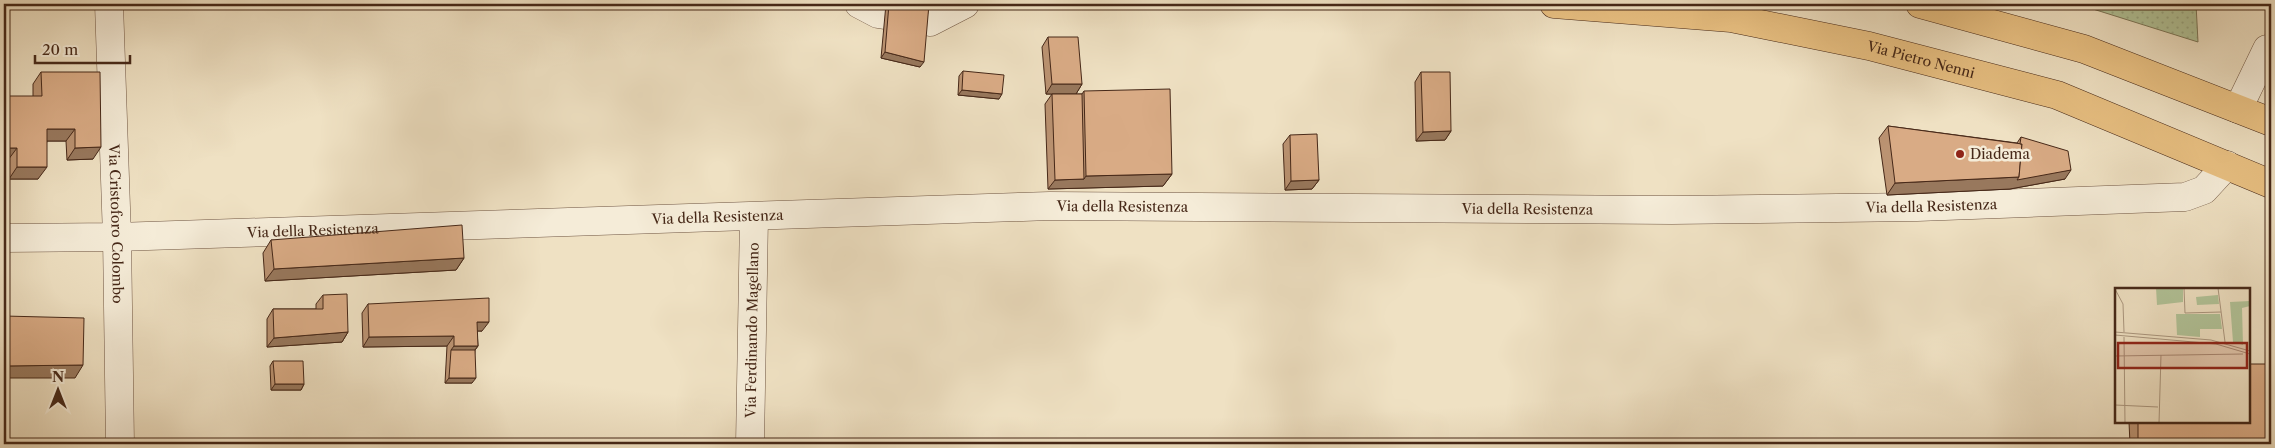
<svg xmlns="http://www.w3.org/2000/svg" width="2275" height="448" font-family="'Libre Caslon Text',serif">
  <defs>
    <pattern id="grass-dots" width="8" height="8" patternUnits="userSpaceOnUse" patternTransform="scale(1.25)"><rect width="8" height="8" fill="#b2c499"/><path d="M2 2h.1M6 6h.1" fill="none" stroke="#9aa883" stroke-width="1.8" stroke-linecap="round"/></pattern>
  </defs>
  <rect width="100%" height="100%" fill="#efe1c3"/>
  <filter id="stains"><feTurbulence type="fractalNoise" baseFrequency=".004" numOctaves="4"/><feColorMatrix values="0 0 0 0 .2 0 0 0 0 .09 0 0 0 0 .02 0 0 0 .5 -.17"/></filter>
  <radialGradient id="worn" r=".72"><stop offset=".6" stop-color="#630" stop-opacity="0"/><stop offset="1" stop-color="#630" stop-opacity=".3"/></radialGradient>
  <path fill="url(#grass-dots)" stroke="#7c7658" d="M2077 4H2196L2198 42Z"/>
  <g fill="none" stroke-linecap="round" stroke-linejoin="round">
    <g stroke="#705643" stroke-width="29">
      <g id="minor">
        <path id="s1" d="M109 4 117 237 120 444"/>
        <path d="M859 4 878 14 930 22 965 4"/>
        <path d="M2238 109 2267 49"/>
        <path id="s2" d="M4 238 117 237 1050 206 1672 210 1917 207 2185 197 2204 190 2227 165"/>
        <path id="s3" d="M750 444 754 217"/>
      </g>
    </g>
    <g stroke="#462818" stroke-width="29">
      <g id="major">
        <path id="s4" d="M1554 4 1731 18 1869 46 2057 95 2271 184"/>
        <path d="M1920 4 2084 49 2271 122"/>
      </g>
    </g>
    <use href="#minor" stroke="#f5ecd8" stroke-width="28"/>
    <use href="#major" stroke="#e8c082" stroke-width="28"/>
  </g>
  <g fill="#bb9372" stroke="#462818">
    <path d="M886 4H929L920 67 881 58Z"/>
    <path d="M1048 37 1082 84 1076 94H1046L1042 47Z"/>
    <path d="M963 71 999 99 958 95 959 76Z"/>
    <path d="M41 72 93 159 67 160 66 141H47L38 179H9L8 160 33 96V84Z"/>
    <path d="M1421 72 1451 131 1445 140 1416 141 1415 82Z"/>
    <path d="M1084 91 1172 174 1163 186 1048 189 1045 104 1052 94H1082Z"/>
    <path d="M1888 126 2017 143 2021 137 2065 179 2010 189 1887 195 1879 138Z"/>
    <path d="M1290 135 1319 180 1312 189 1285 190 1283 144Z"/>
    <path d="M271 240 464 258 456 270 265 281 263 253Z"/>
    <path d="M323 295 348 332 342 342 267 347V319L273 309H316V304Z"/>
    <path d="M368 304 482 331H477L478 346 475 350 472 383H445L447 346 363 347 362 313Z"/>
    <path d="M273 361 304 384 301 390H271L270 366Z"/>
    <path d="M2129 422H2249L2271 444H2130Z"/>
  </g>
  <g fill="#98785d" stroke="#462818">
    <path d="M885 52 924 62 920 67 881 58Z"/>
    <path d="M1052 84H1082L1076 94H1046Z"/>
    <path d="M962 90 1002 94 999 99 958 95Z"/>
    <path d="M47 129H75L66 141H38Z"/>
    <path d="M1451 131 1445 140 1416 141 1423 132Z"/>
    <path d="M101 147 93 159 67 160 75 148Z"/>
    <path d="M4 148H17L8 160H4Z"/>
    <path d="M17 167H47L38 179H9Z"/>
    <path d="M2071 170 2065 179 2010 189 1887 195 1895 183 2019 177Z"/>
    <path d="M1172 174 1163 186 1048 189 1055 180 1084 179 1086 176Z"/>
    <path d="M1319 180 1312 189 1285 190 1291 181Z"/>
    <path d="M464 258 456 270 265 281 274 269Z"/>
    <path d="M477 322H489L482 331H471Z"/>
    <path d="M348 332 342 342 267 347 274 338Z"/>
    <path d="M454 336 447 346 363 347 369 337Z"/>
    <path d="M454 346H478L471 355 451 350Z"/>
    <path d="M83 365 75 378H4V366Z"/>
    <path d="M449 378H476L472 383H445Z"/>
    <path d="M275 384H304L301 390H271Z"/>
  </g>
  <g fill="#d9ab85" stroke="#462818">
    <path d="M889 4H929L924 62 885 52Z"/>
    <path d="M1048 37H1078L1082 84H1052Z"/>
    <path d="M963 71 1004 75 1002 94 962 90Z"/>
    <path d="M41 72H100L101 147 75 148V129H47V167H17V148H4V96H42Z"/>
    <path d="M1421 72H1450L1451 131 1423 132Z"/>
    <path d="M1170 89 1172 174 1086 176 1084 91Z"/>
    <path d="M1052 94H1082L1084 179 1055 180Z"/>
    <path d="M1888 126 2022 144 2019 177 1895 183Z"/>
    <path d="M1317 134 1319 180 1291 181 1290 135Z"/>
    <path d="M2021 137 2068 151 2071 170 2017 180 2019 177 2022 144H2020Z"/>
    <path d="M462 225 464 258 274 269 271 240Z"/>
    <path d="M347 294 348 332 274 338 273 309H323V295Z"/>
    <path d="M489 298V322H477L478 346H454V336L369 337 368 304Z"/>
    <path d="M4 316 84 318 83 365 4 366Z"/>
    <path d="M451 350H475L476 378H449Z"/>
    <path d="M273 361H303L304 384H275Z"/>
    <path d="M2249 364H2271V444H2138V422H2249Z"/>
  </g>
  <circle fill="#8f2418" stroke="#f5ecd8" stroke-width="2" cx="1960" cy="154" r="5"/>
  <g text-anchor="middle" stroke-width="5" stroke-linejoin="round" paint-order="stroke">
    <g font-size="14" fill="#462818" stroke="#f5ecd8">
      <text dy="5" stroke="none"><textPath href="#s4" startOffset="372">Via Pietro Nenni</textPath></text>
      <text dy="5" stroke="none"><textPath href="#s2" startOffset="1119">Via della Resistenza</textPath></text>
      <text dy="5" stroke="none"><textPath href="#s2" startOffset="1928">Via della Resistenza</textPath></text>
      <text dy="5" stroke="none"><textPath href="#s2" startOffset="1524">Via della Resistenza</textPath></text>
      <text dy="5" stroke="none"><textPath href="#s2" startOffset="714">Via della Resistenza</textPath></text>
      <text dy="5" stroke="none"><textPath href="#s1" startOffset="220">Via Cristoforo Colombo</textPath></text>
      <text dy="5" stroke="none"><textPath href="#s2" startOffset="309">Via della Resistenza</textPath></text>
      <text dy="5" stroke="none"><textPath href="#s3" startOffset="114">Via Ferdinando Magellano</textPath></text>
    </g>
    <g font-size="14" fill="#462818" stroke="#f5ecd8" text-anchor="start">
      <text x="1970" y="159">Diadema</text>
    </g>
  </g>
  <g transform="translate(2115 288)">
    <rect width="135" height="135" fill="#efe1c3"/>
    <path d="M41 0H68V14L42 17ZM103 7 104 16 82 17 81 9ZM135 13V18L127 20 128 57 118 54 115 14ZM61 26H105L107 41H85V49L62 47Z" fill="#b2c499"/>
    <path fill="none" stroke="#ab977f" stroke-width="1" d="M69 0 70 25 106 24M103 0 110 54M0 1 8 16 9 44M0 44 96 52 135 63M0 47 101 56 135 66M9 49 10 135M0 68 128 66M0 117 43 119M44 135 46 67"/>
    <path fill="#8f2418" fill-opacity="0.15" stroke="#8f2418" stroke-width="2.5" d="M3 55H132V80H3Z"/>
    <rect width="135" height="135" fill="none" stroke="#462818" stroke-width="2.5"/>
  </g>
  <rect width="2275" height="448" fill="none" stroke="#efe1c3" stroke-width="20"/>
  <rect x="5" y="5" width="2265" height="438" fill="none" stroke="#462818" stroke-width="2.5"/>
  <rect x="10" y="10" width="2255" height="428" fill="none" stroke="#462818"/>
  <g transform="translate(58 390)" stroke="#f5ecd8" stroke-width="4" paint-order="stroke">
  <path d="M0-4L9 19L0 12L-9 19Z" fill="#462818"/>
  <text y="-8" font-size="14" font-weight="bold" text-anchor="middle" fill="#462818">N</text>
  </g>
  <path d="M35 55v8h95v-8" fill="none" stroke="#462818" stroke-width="2.5"/>
  <text x="42" y="55" font-size="15" fill="#462818" stroke="#f5ecd8" stroke-width="4" paint-order="stroke">20 m</text>
  <rect width="100%" height="100%" filter="url(#stains)"/>
  <rect width="100%" height="100%" fill="url(#worn)"/>
</svg>
